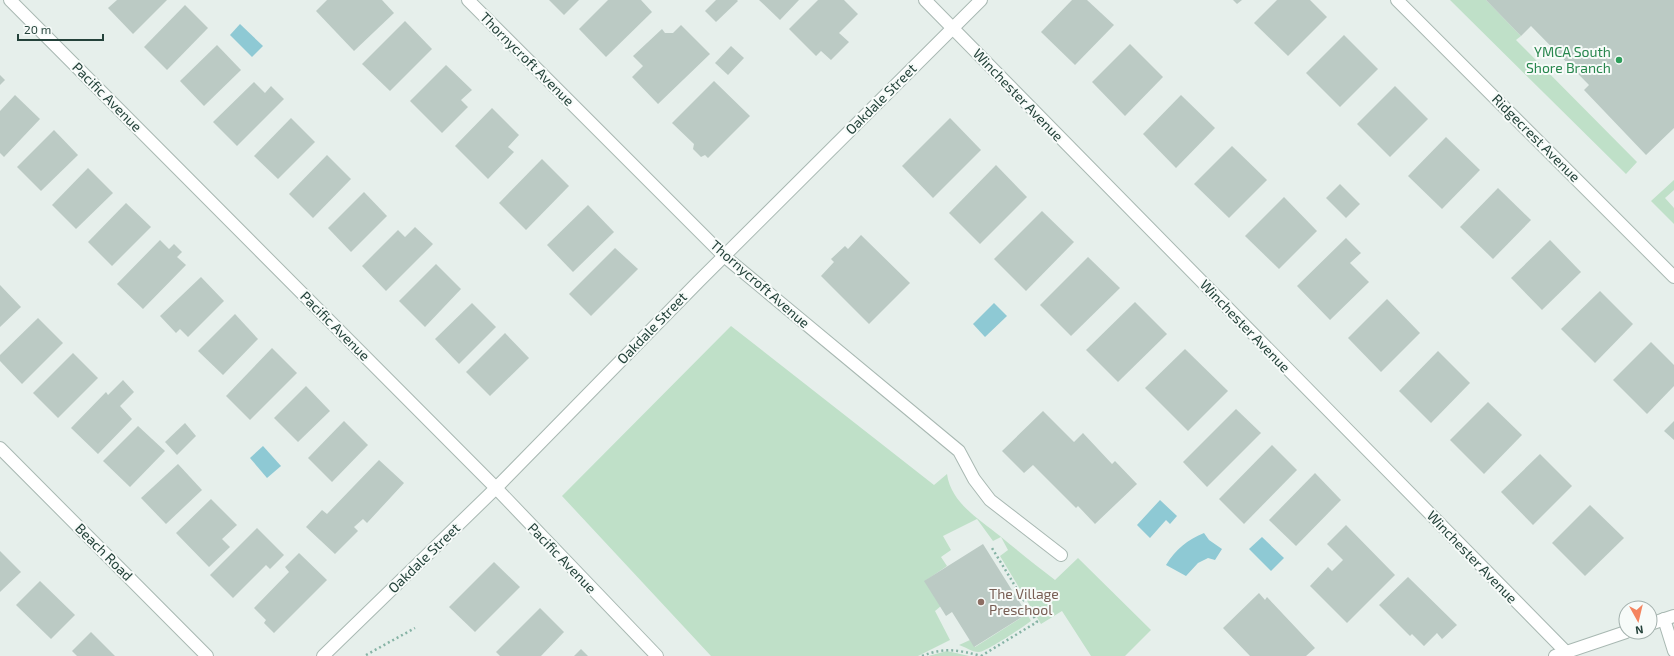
<svg xmlns="http://www.w3.org/2000/svg" width="1674" height="656" font-family="'Exo 2',sans-serif">
  <rect width="100%" height="100%" fill="#e6efeb"/>
  <g fill="#bfe0c8">
    <path d="M1450 0H1486L1521 36 1516 40 1637 162 1626 174Z"/>
    <path d="M1674 180V190L1665 198 1674 208V224L1651 201Z"/>
    <path d="M731 326 934 485 947 474C951 503 979 519 1000 536 1018 551 1037 566 1055 580L1078 558 1151 630 1125 656H1091L1062 611 1041 624 1000 556 1008 550 1001 537 993 541 977 519 943 536 951 550 941 557 947 566 925 581 941 606 935 611 950 640 918 656H711L562 496Z"/>
    <path d="M1027 614 1031 621C1023 627 986 652 979 652 971 652 966 647 959 645L970 640 975 647Z"/>
    <path d="M947 651 969 656H928Z"/>
  </g>
  <g fill="#8ec9d4">
    <path d="M240 24 263 46 252 57 230 35Z"/>
    <path d="M994 303 1007 316 985 337 973 324Z"/>
    <path d="M263 446 281 466 267 478 250 458Z"/>
    <path d="M1160 500 1177 516 1170 524 1166 520 1150 538 1137 525Z"/>
    <path d="M1204 533 1209 540 1222 549 1215 560 1208 558 1198 563 1186 576 1166 565C1176 549 1187 540 1204 533Z"/>
    <path d="M1262 537 1284 558 1271 571 1249 549Z"/>
  </g>
  <g fill="#bbcac4">
    <path d="M117 0H167L133 34 108 8Z"/>
    <path d="M327 0H382L394 13 354 51 316 11Z"/>
    <path d="M549 0H579L564 15Z"/>
    <path d="M608 0H641L652 12 606 57 579 29Z"/>
    <path d="M716 0H737L738 1 716 22 705 11Z"/>
    <path d="M759 0H799L780 20Z"/>
    <path d="M818 0H844L858 14 839 33 849 42 831 60 821 51 816 56 789 29Z"/>
    <path d="M1072 0H1087L1114 25 1075 65 1041 32Z"/>
    <path d="M1233 0H1242L1237 4Z"/>
    <path d="M1277 0H1310L1327 17 1288 56 1254 23Z"/>
    <path d="M1486 0H1674V128L1646 155 1584 90 1589 85 1531 26 1521 36Z"/>
    <path d="M185 5 208 28 167 70 144 47Z"/>
    <path d="M405 21 432 49 390 91 362 64Z"/>
    <path d="M681 25 710 54 658 104 632 77 643 66 633 56 662 29 665 33H673Z"/>
    <path d="M1344 35 1378 69 1340 107 1306 73Z"/>
    <path d="M1130 44 1163 77 1125 116 1092 82Z"/>
    <path d="M217 45 241 70 204 106 180 81Z"/>
    <path d="M731 46 744 58 728 75 715 63Z"/>
    <path d="M446 65 472 90 461 100 468 107 442 133 410 101Z"/>
    <path d="M0 75 5 80 0 85Z"/>
    <path d="M714 81 750 116 708 158 705 155 701 157 693 149 694 144 672 123Z"/>
    <path d="M254 82 265 93 271 86 284 99 237 146 213 122Z"/>
    <path d="M1395 86 1428 119 1390 157 1357 124Z"/>
    <path d="M15 95 40 119 4 157 0 153V111Z"/>
    <path d="M1181 95 1215 128 1176 168 1143 134Z"/>
    <path d="M492 108 519 135 508 147 514 152 488 179 455 146Z"/>
    <path d="M291 118 315 142 278 179 254 156Z"/>
    <path d="M950 118 981 150 933 198 902 166Z"/>
    <path d="M54 130 78 155 41 191 17 167Z"/>
    <path d="M1446 137 1480 170 1442 209 1408 176Z"/>
    <path d="M1232 146 1267 180 1229 218 1194 184Z"/>
    <path d="M327 155 351 179 313 218 289 194Z"/>
    <path d="M542 159 569 186 526 230 499 203Z"/>
    <path d="M996 165 1027 197 980 244 949 213Z"/>
    <path d="M88 168 113 193 76 229 52 205Z"/>
    <path d="M1340 184 1360 204 1346 218 1326 198Z"/>
    <path d="M1498 188 1531 220 1493 259 1460 227Z"/>
    <path d="M364 192 387 216 351 252 328 228Z"/>
    <path d="M1284 197 1317 231 1279 269 1245 236Z"/>
    <path d="M126 203 151 227 112 266 88 242Z"/>
    <path d="M588 205 614 232 573 272 547 245Z"/>
    <path d="M1042 211 1074 242 1026 291 994 259Z"/>
    <path d="M415 227 433 244 386 291 362 266 398 230 405 237Z"/>
    <path d="M861 235 910 283 869 324 821 276 834 262 831 259 845 246 848 249Z"/>
    <path d="M1346 238 1361 253 1350 263 1369 282 1330 320 1297 286Z"/>
    <path d="M160 240 169 249 174 244 182 252 177 257 186 265 143 309 117 284Z"/>
    <path d="M1550 240 1581 272 1542 310 1511 278Z"/>
    <path d="M615 248 638 269 591 316 569 294Z"/>
    <path d="M1088 257 1120 288 1071 336 1040 305Z"/>
    <path d="M436 264 461 289 425 327 399 301Z"/>
    <path d="M201 277 224 301 188 337 180 329 176 333 160 316Z"/>
    <path d="M0 285 21 307 0 327Z"/>
    <path d="M1600 291 1633 324 1595 363 1561 329Z"/>
    <path d="M1387 299 1420 333 1381 372 1348 338Z"/>
    <path d="M1135 302 1167 334 1118 382 1086 350Z"/>
    <path d="M472 303 496 327 459 364 435 339Z"/>
    <path d="M235 314 258 339 223 375 198 351Z"/>
    <path d="M38 318 63 343 22 384 0 361V355Z"/>
    <path d="M505 333 529 358 490 396 466 372Z"/>
    <path d="M1651 342 1674 365V386L1647 414 1613 380Z"/>
    <path d="M272 348 297 373 250 420 226 396Z"/>
    <path d="M1185 349 1228 391 1188 431 1145 388Z"/>
    <path d="M1438 351 1470 383 1431 423 1399 391Z"/>
    <path d="M73 353 98 378 58 418 33 393Z"/>
    <path d="M123 380 134 392 120 406 132 419 98 454 71 428 106 392 108 395Z"/>
    <path d="M306 386 330 411 298 442 274 418Z"/>
    <path d="M1488 402 1522 435 1484 474 1450 440Z"/>
    <path d="M1236 409 1261 433 1207 487 1183 462Z"/>
    <path d="M1043 411 1074 442 1083 433 1112 464 1115 461 1137 484 1095 524 1078 506 1076 508 1033 465 1024 473 1002 451Z"/>
    <path d="M344 421 368 445 332 482 308 458Z"/>
    <path d="M1674 421V440L1664 431Z"/>
    <path d="M185 423 196 436 177 455 165 442Z"/>
    <path d="M138 426 165 451 130 487 103 461Z"/>
    <path d="M1272 445 1297 470 1244 524 1219 499Z"/>
    <path d="M1540 454 1572 486 1533 525 1501 492Z"/>
    <path d="M379 460 404 483 367 523 363 519 354 527 358 531 335 554 306 527 322 510 327 514Z"/>
    <path d="M178 464 202 490 166 524 141 498Z"/>
    <path d="M1315 473 1341 500 1296 546 1269 520Z"/>
    <path d="M211 499 237 525 222 539 230 547 209 567 176 533Z"/>
    <path d="M1590 505 1624 538 1585 576 1552 543Z"/>
    <path d="M1346 525 1395 575 1347 623 1310 586 1328 567 1332 571 1343 560 1327 544Z"/>
    <path d="M257 528 284 555 270 569 266 565 233 598 210 575Z"/>
    <path d="M983 544 1027 614 974 647 952 612 946 616 924 581Z"/>
    <path d="M0 551 21 572 0 592Z"/>
    <path d="M299 553 327 580 274 633 264 623 266 620 254 608 289 572 285 567Z"/>
    <path d="M494 562 520 587 475 632 449 607Z"/>
    <path d="M1408 577 1457 625 1442 639 1437 633 1424 646 1412 634 1410 636 1379 605Z"/>
    <path d="M40 581 75 615 51 639 16 605Z"/>
    <path d="M1259 593 1265 600 1267 597 1315 648 1306 656H1250L1223 628Z"/>
    <path d="M540 608 564 632 541 656H500L496 652Z"/>
    <path d="M91 632 115 656H77L72 651Z"/>
    <path d="M581 649 588 656H574Z"/>
  </g>
  <g fill="none" stroke-linecap="round" stroke-linejoin="round">
    <g stroke="#a8b8b2" stroke-width="14">
      <path id="service" d="M1664 619 1674 651"/>
    </g>
    <g stroke="#a8b8b2" stroke-width="14">
      <g id="minor">
        <path d="M10 0 496 488 657 656"/>
        <path d="M468 0 724 256 959 451 974 479 990 500 1061 555"/>
        <path d="M925 0 1566 652"/>
        <path d="M1397 0 1674 277"/>
        <path d="M0 448 207 656"/>
        <path d="M1650 624 1674 616"/>
        <path d="M323 656 496 488 698 282 981 0"/>
        <path d="M1555 656 1626 632"/>
      </g>
    </g>
    <g stroke="#86b3a5" stroke-width="2.5" stroke-dasharray="2 3" stroke-linecap="butt">
      <path d="M366 655 415 628"/>
      <path d="M922 656C944 647 959 650 981 656"/>
      <path d="M981 656 1037 622 992 548"/>
    </g>
    <use href="#service" stroke="#fff" stroke-width="12"/>
    <use href="#minor" stroke="#fff" stroke-width="12"/>
  </g>
  <circle fill="#2e9e5b" stroke="#f7fbf9" stroke-width="1.5" cx="1619" cy="60" r="4"/>
  <circle fill="#8d6e63" stroke="#f7fbf9" stroke-width="1.5" cx="981" cy="602" r="4"/>
  <g text-anchor="middle" stroke-width="4" stroke-linejoin="round" paint-order="stroke">
    <g font-size="14" fill="#27864d" stroke="#f7fbf9" text-anchor="end">
      <text x="1611" y="57">YMCA South<tspan x="1611" dy="16">Shore Branch</tspan></text>
    </g>
    <g font-size="14" fill="#24423a" stroke="#f7fbf9">
      <text transform="translate(527 59) rotate(45)" y="5">Thornycroft Avenue</text>
      <text transform="translate(1018 95) rotate(46)" y="5">Winchester Avenue</text>
      <text transform="translate(107 97) rotate(45)" y="5">Pacific Avenue</text>
      <text transform="translate(881 99) rotate(-45)" y="5">Oakdale Street</text>
      <text transform="translate(1536 138) rotate(45)" y="5">Ridgecrest Avenue</text>
      <text transform="translate(760 284) rotate(41)" y="5">Thornycroft Avenue</text>
      <text transform="translate(335 326) rotate(45)" y="5">Pacific Avenue</text>
      <text transform="translate(1245 326) rotate(46)" y="5">Winchester Avenue</text>
      <text transform="translate(652 328) rotate(-46)" y="5">Oakdale Street</text>
      <text transform="translate(104 552) rotate(45)" y="5">Beach Road</text>
      <text transform="translate(1472 557) rotate(46)" y="5">Winchester Avenue</text>
      <text transform="translate(424 558) rotate(-44)" y="5">Oakdale Street</text>
      <text transform="translate(562 558) rotate(46)" y="5">Pacific Avenue</text>
    </g>
    <g font-size="14" fill="#785e54" stroke="#f7fbf9" text-anchor="start">
      <text x="989" y="599">The Village<tspan x="989" dy="16">Preschool</tspan></text>
    </g>
  </g>
  <g transform="translate(1638 620) rotate(172)"><circle r="19" fill="#f7fbf9" stroke="#a3b1ad"/>
  <path d="M0-3L7 15L0 10L-7 15Z" fill="#f4845f"/>
  <text y="-6" font-size="11" font-weight="bold" text-anchor="middle" fill="#24423a">N</text>
  </g>
  <path d="M18 34v6h85v-6" fill="none" stroke="#24423a" stroke-width="2"/>
  <text x="24" y="34" font-size="12" fill="#24423a" stroke="#f7fbf9" stroke-width="3" paint-order="stroke">20 m</text>
</svg>
